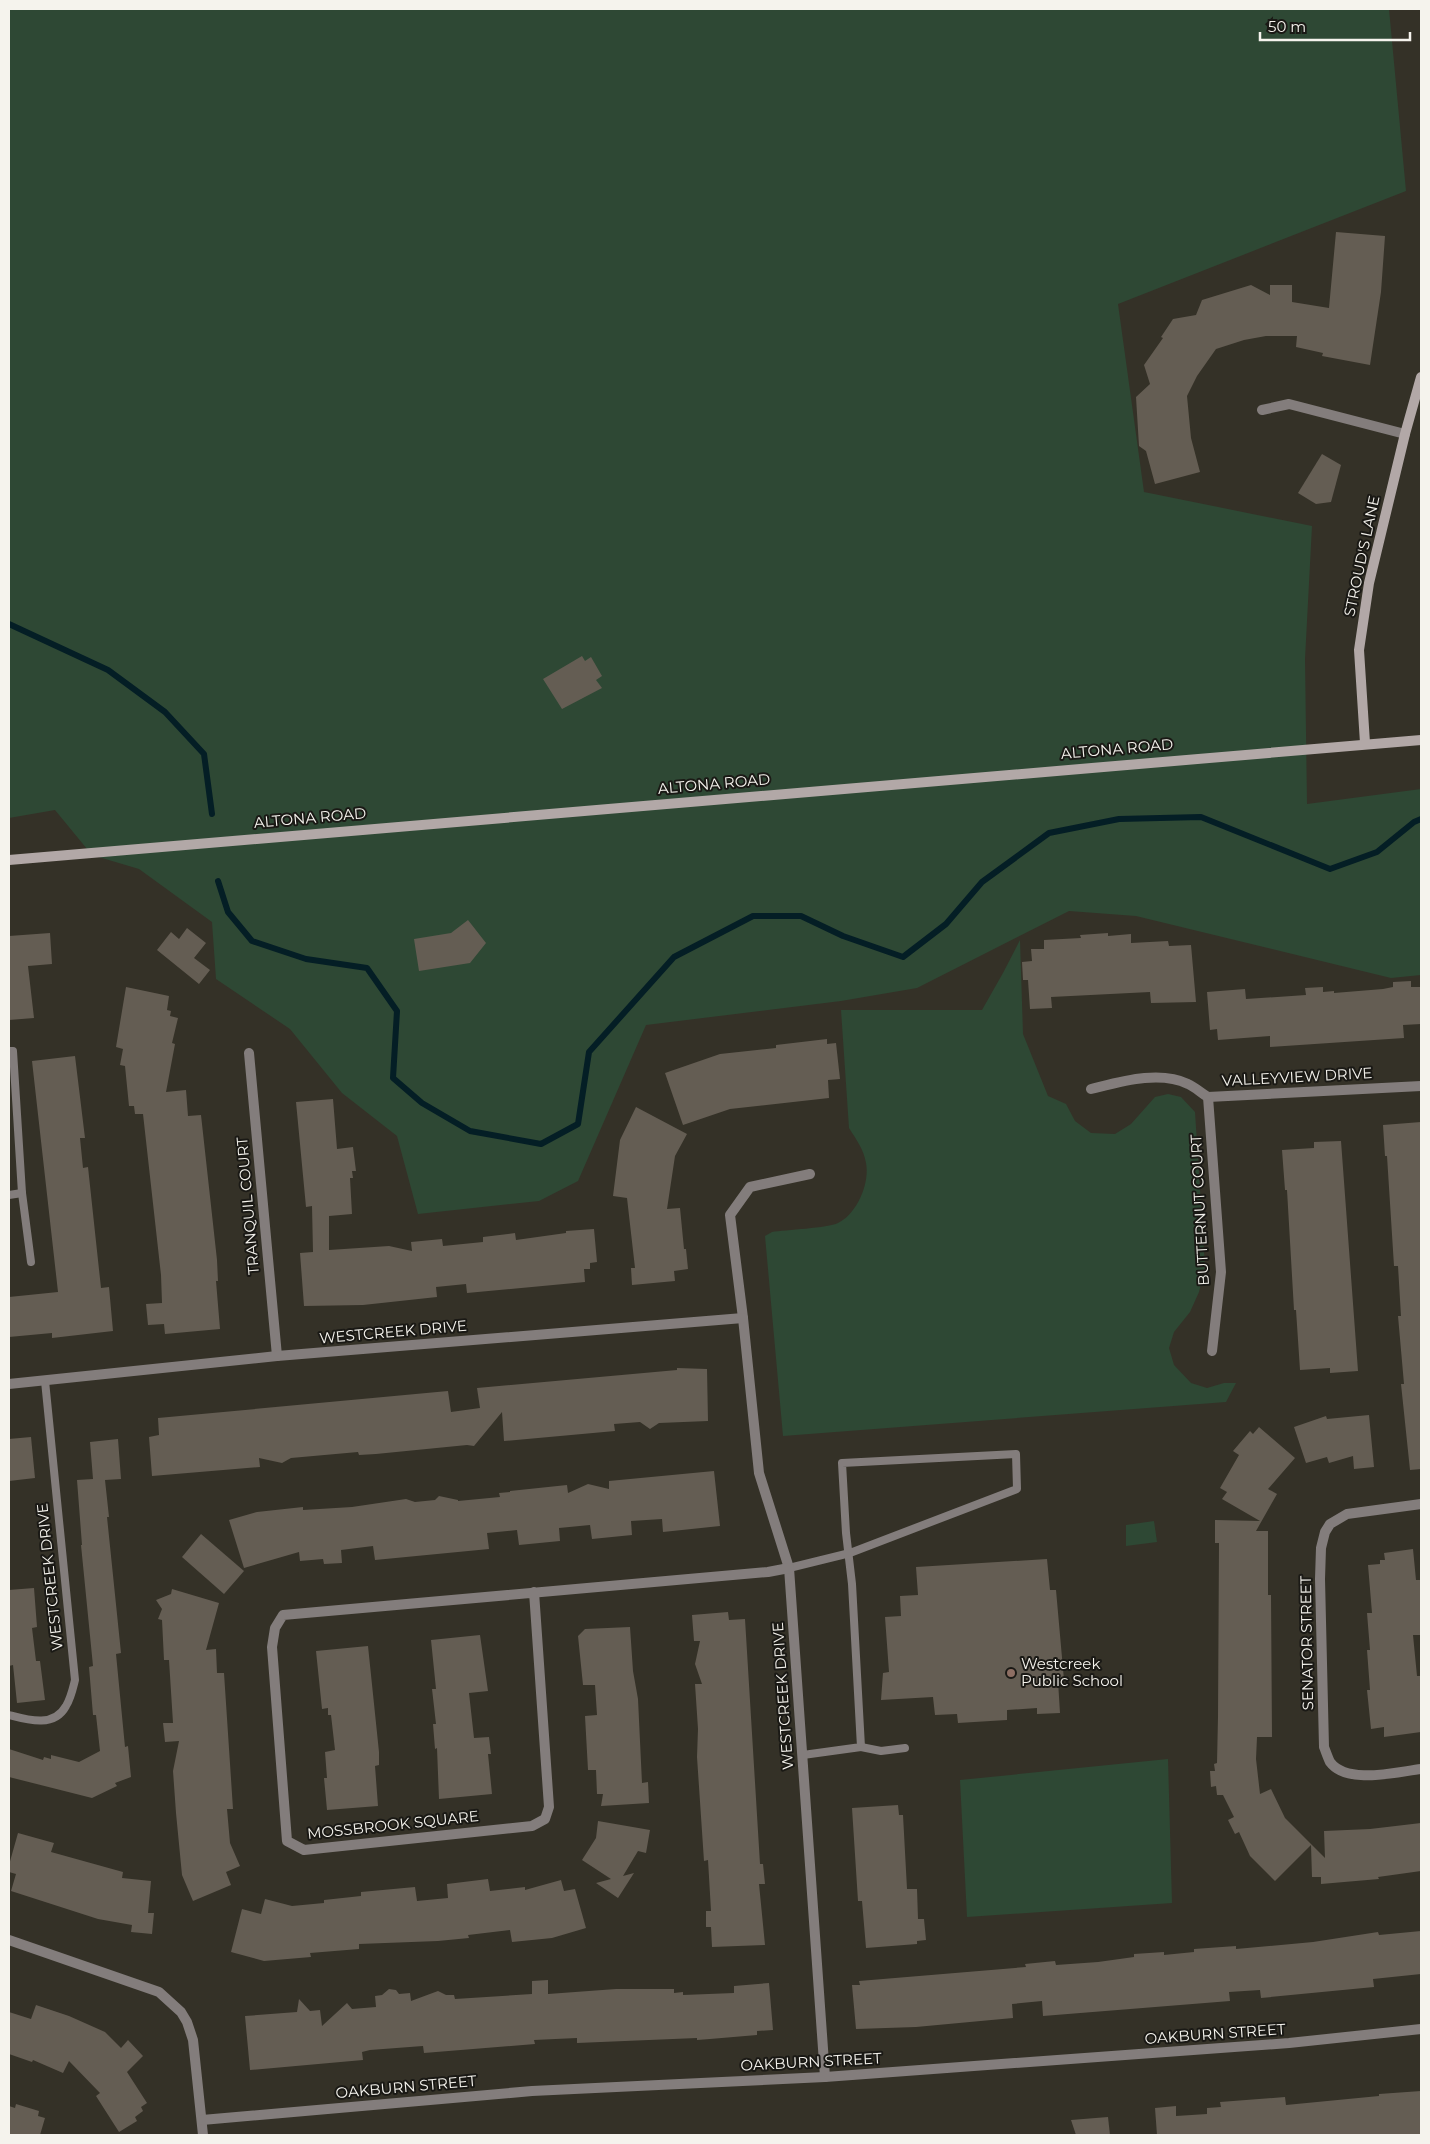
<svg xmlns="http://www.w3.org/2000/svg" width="1430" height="2144" font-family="Montserrat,sans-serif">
  <rect width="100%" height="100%" fill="#343127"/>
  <g fill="#2e4834">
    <path d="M9 9H1389L1406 191 1118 304 1144 492 1312 526 1305 659 1307 804 1421 789V975L1391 978 1136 916 1069 911 917 988 841 1001 646 1025 578 1181 539 1201 418 1214 397 1136 342 1093 290 1029 216 979 212 922 139 869 92 855 55 810 9 818Z"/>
    <path d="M1020 940 1023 1034 1048 1096 1066 1104 1075 1121 1091 1133 1115 1134 1131 1124 1155 1097 1168 1094 1181 1097 1195 1112 1205 1267 1199 1292 1190 1312 1174 1332 1169 1348 1174 1365 1191 1383 1207 1388 1224 1383H1236L1226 1402 783 1436 765 1236 772 1232C785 1230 828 1228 838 1223 857 1214 870 1183 866 1163 864 1150 856 1139 849 1128L841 1010H982L1003 973Z"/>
    <path d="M1154 1521 1157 1542 1126 1546V1525Z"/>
    <path d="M1168 1759 1172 1903 967 1917 960 1780Z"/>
  </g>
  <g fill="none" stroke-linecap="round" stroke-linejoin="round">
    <g stroke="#041e25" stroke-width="6">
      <path d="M9 624 108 670 165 712 204 754 212 814"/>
      <path d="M218 881 228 912 252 941 306 959 367 968 397 1011 393 1078 422 1103 470 1131 541 1144 578 1124 589 1052 674 957 753 916H801L843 936 903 957 946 924 982 882 1049 833 1119 819 1201 817 1330 869 1377 852 1414 822 1421 819"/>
    </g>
  </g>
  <g fill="#645d53">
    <path d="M1336 232 1385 236 1381 292 1370 365 1322 356 1323 353 1296 347 1297 336H1266L1244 340 1216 349 1197 376 1187 396 1191 438 1200 472 1155 484 1146 451 1139 446 1136 397 1150 384 1144 365 1163 338 1161 337 1173 319 1196 315 1202 300 1251 285 1270 295V285H1292V302L1329 308Z"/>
    <path d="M1322 454 1341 465 1331 502 1316 504 1298 493Z"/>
    <path d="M582 656 585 661 591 657 602 676 596 680 602 688 562 709 543 679Z"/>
    <path d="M468 920 486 943 470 963 419 971 414 939 451 933Z"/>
    <path d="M187 928 206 943 194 958 210 970 199 984 157 950 171 932 179 939Z"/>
    <path d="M50 933 52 964 28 966 34 1018 9 1020V936Z"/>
    <path d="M1108 933V936L1131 934V943L1168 941 1169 946 1191 945 1196 1002 1151 1003 1150 992 1051 997 1052 1008 1030 1009 1028 980H1023L1022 962 1032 961 1031 949H1044V940L1081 938 1080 935Z"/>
    <path d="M1411 981V987H1421V1024L1403 1025 1404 1038 1270 1047V1036L1218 1040 1217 1029 1210 1030 1207 992 1245 989 1246 999 1306 995 1305 988 1323 987V992L1334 991V993L1383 989 1393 987V982Z"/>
    <path d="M126 987 169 996 167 1010 171 1011 170 1016 178 1018 172 1043 175 1044 166 1092 186 1090 188 1116 201 1115 217 1260 218 1281H216L220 1329 165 1334 164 1324 148 1325 146 1304 162 1303 161 1275 143 1114H135L134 1106H129L125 1066 120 1065 123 1049 116 1047Z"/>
    <path d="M827 1039V1044L836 1043 840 1079 828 1080 829 1098 730 1109 683 1125 665 1073 720 1054 776 1048V1045Z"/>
    <path d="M75 1056 85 1138H80L83 1168 88 1167 101 1288 109 1287 113 1331 52 1338V1333L9 1337V1297L58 1292 32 1061Z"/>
    <path d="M333 1099 337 1149 353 1147 356 1171H352L353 1178H350L352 1214 329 1216V1250L389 1246 412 1251 411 1242 442 1239 443 1246 483 1242V1237L515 1233 516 1240 566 1233V1231L594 1229 597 1262 590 1263V1269H584L585 1282 467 1293 466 1284 436 1287 437 1297 363 1305 304 1306 300 1253 313 1252 312 1206 306 1207 296 1102Z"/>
    <path d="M636 1107 687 1134 675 1156 667 1209 680 1208 684 1249H686L688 1269 674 1271 675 1281 632 1285 631 1268H635L627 1198 613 1196 620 1140Z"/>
    <path d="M1421 1122V1469L1410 1470 1401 1384H1404L1398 1316H1401L1398 1266H1394L1387 1156H1385L1383 1125Z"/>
    <path d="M1341 1141 1358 1371 1330 1373V1368L1300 1370 1296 1310H1294L1287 1190H1285L1282 1150 1314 1148V1142Z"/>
    <path d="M677 1368 707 1369 708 1421 659 1423 650 1429 640 1422 614 1424 615 1431 504 1441 502 1412 474 1446 467 1445 376 1454 359 1455 358 1452 291 1458 282 1463 259 1458 260 1467 152 1476 149 1437 159 1435 158 1418 448 1391 451 1412 480 1408 477 1388 677 1370Z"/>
    <path d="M1369 1415 1374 1467 1354 1469 1353 1456 1329 1463 1327 1457 1306 1463 1294 1427 1326 1416 1327 1419Z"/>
    <path d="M1259 1427 1295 1458 1268 1489 1277 1494 1256 1531H1268V1595H1271L1272 1737H1257L1256 1759 1260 1794 1271 1789 1285 1818 1325 1858 1324 1831 1370 1829 1421 1823V1871L1378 1877 1379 1879 1321 1884V1877H1312L1311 1845 1275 1881 1250 1856 1239 1832 1235 1834 1228 1820 1234 1817 1223 1795H1217L1216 1786 1211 1787 1210 1771H1215L1214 1764 1217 1763 1218 1717 1219 1543H1215V1520L1260 1521 1222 1499 1227 1492 1220 1488 1239 1455 1233 1451 1250 1431 1253 1434Z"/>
    <path d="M31 1437 35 1478 9 1481V1439Z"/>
    <path d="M118 1439 121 1479 105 1480 109 1517H107L121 1653 116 1654 125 1747 128 1746 131 1777 115 1783 117 1786 92 1798 9 1777V1749L43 1760 44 1757 51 1759V1755L79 1762 100 1751 96 1715H93L89 1667 93 1666 81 1545H82L77 1480 93 1479 90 1442Z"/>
    <path d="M714 1471 720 1526 663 1532 662 1519 631 1521 632 1535 592 1539 590 1525 559 1528 560 1541 519 1545 517 1530 487 1533 489 1549 375 1560 373 1546 341 1550 342 1563 324 1564 323 1559 300 1561 299 1552 244 1568 229 1520 257 1512 303 1507V1510L352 1507 406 1499 415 1502 435 1500 439 1496 458 1500V1501L500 1497 499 1493 510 1492V1491L567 1485 568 1493 588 1484 609 1489V1481Z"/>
    <path d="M201 1534 244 1571 224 1594 182 1557Z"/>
    <path d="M1413 1549 1416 1580H1420L1421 1596V1635H1413L1417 1676H1421V1732L1384 1737V1727L1371 1729 1367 1690H1370L1367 1650H1370L1367 1613H1372L1368 1565 1380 1564V1560H1385L1384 1553Z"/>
    <path d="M1047 1559 1050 1590H1056L1064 1680 1058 1681 1060 1713 1037 1714V1708L1007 1710V1720L958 1723 957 1714 935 1715 933 1697 881 1700 883 1673 889 1672 885 1617 901 1616 900 1596 918 1595 916 1567Z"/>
    <path d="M34 1588 37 1627 32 1628 36 1661H40L45 1700 17 1703 13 1665 9 1666V1590Z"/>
    <path d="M172 1589 219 1603 206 1650 216 1649 217 1673H224L233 1809H227L230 1843 240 1866 226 1872 231 1885 193 1901 182 1875 176 1813 173 1771 179 1741 165 1742 164 1732 163 1723H173L169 1660H164L162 1620 158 1619 162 1609 156 1600 171 1594Z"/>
    <path d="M728 1612 729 1620 745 1619 760 1864H763L765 1884H759L765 1945 712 1947 711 1927H706V1911H711L708 1860 704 1861 697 1757 698 1729 695 1684H702L695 1664 700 1641H694L692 1615Z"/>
    <path d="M630 1627 633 1671 638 1699 642 1783 648 1782 649 1803 601 1806 603 1794H597L596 1770H588L585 1716 597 1715 595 1685H583L578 1636 585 1629Z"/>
    <path d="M480 1635 488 1691 469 1693 474 1738 489 1737 491 1754H488L492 1794 439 1799 437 1748 435 1749 433 1724H436L432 1689H436L431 1640Z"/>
    <path d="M368 1646 379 1752V1765L375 1766 378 1806 327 1810 324 1778H327L325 1752 335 1750 331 1715H328V1708L322 1709 316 1651Z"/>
    <path d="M898 1805 899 1815H903L907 1889H917L918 1919H924L926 1940 917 1941V1944L866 1948 862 1901H858L852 1808Z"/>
    <path d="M598 1821 650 1830 646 1853 638 1851 623 1876 634 1873 618 1898 596 1883 611 1879 582 1860 596 1838Z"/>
    <path d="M18 1833 54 1843 51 1852 123 1872 122 1878 151 1881 148 1913H154L152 1934 131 1932 132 1925 98 1919 11 1891 16 1874 9 1872V1865Z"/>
    <path d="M488 1879 490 1891 525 1887V1890L561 1880 564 1891 575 1889 586 1928 552 1938 512 1942 510 1930 468 1935 469 1938 438 1941 359 1944V1949L310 1953 311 1957 264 1961 231 1952 242 1909 261 1914 265 1899 292 1906 324 1903V1900L361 1896V1892L415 1887 417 1901 448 1898 447 1884Z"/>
    <path d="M1421 1931V1974L1373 1979 1374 1987 1261 1998 1260 1990 1229 1992 1230 2001 1043 2016 1042 2001 1012 2004 1013 2018 916 2027 856 2029 852 1985H860L859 1981 1026 1967 1025 1964 1055 1961 1056 1965 1098 1962 1134 1957V1954L1164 1952V1955L1194 1952V1949L1236 1946V1949L1313 1942 1378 1932 1379 1935Z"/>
    <path d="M548 1980V1994L616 1989H674V1993L683 1992V1995L734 1993V1986L769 1983 773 2030 757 2031V2035L710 2039 697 2040V2038L577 2043V2038L534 2040 535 2044 424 2053 423 2046 370 2050 362 2052 363 2060 250 2070 245 2016 297 2012 299 1999 310 2011 320 2010 322 2026 347 2003 352 2009 376 2007 375 1996 382 1995 389 1989 396 1990 399 1994 410 1993 411 2001 438 1991 446 1995H454L455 1999 532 1994V1981Z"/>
    <path d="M36 2005 69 2016 105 2032 121 2048 128 2040 143 2056 127 2072 147 2103 141 2107 143 2111 135 2117 137 2121 119 2132 96 2096 100 2093 69 2061 63 2073 33 2060 32 2062 9 2054V2012L31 2019Z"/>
    <path d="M1421 2091V2135H1157L1155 2108 1176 2106V2116L1207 2114V2108L1221 2107 1220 2102 1285 2097 1286 2105 1379 2096V2094Z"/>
    <path d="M16 2104 39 2111 38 2116 45 2118 40 2135H9V2106L15 2108Z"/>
    <path d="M1108 2117 1110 2135H1076L1071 2120Z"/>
  </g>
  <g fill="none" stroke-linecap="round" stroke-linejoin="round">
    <g stroke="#837d7c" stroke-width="8">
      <path d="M9 1051H13L22 1193 31 1262"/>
      <path d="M9 1195 22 1193"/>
      <path d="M789 1568 850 1553 1017 1489 1016 1454 842 1463 846 1533 852 1584 861 1747 803 1755"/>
      <path d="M9 1715C28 1720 54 1728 66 1706 71 1698 73 1688 75 1680L45 1381"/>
      <path d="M861 1747 881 1751 905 1748"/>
    </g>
    <g stroke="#837d7c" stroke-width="10">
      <path d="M1262 410 1289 404 1405 434"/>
      <path d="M249 1053 277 1356"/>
      <path d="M1091 1089C1120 1082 1159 1070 1188 1084 1195 1087 1201 1093 1208 1097L1421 1086"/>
      <path d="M1208 1097 1221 1272 1212 1351"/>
      <path d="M810 1174 750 1187 730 1215 743 1318 759 1473 789 1568 825 2077"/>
      <path d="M9 1384 277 1356 743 1318"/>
      <path d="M1421 1504 1347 1514 1330 1524 1325 1532 1321 1548 1320 1579 1324 1747C1326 1752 1328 1758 1330 1762 1347 1785 1396 1772 1421 1769"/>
      <path d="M534 1592 549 1807 545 1819 532 1826 304 1850 287 1841 272 1647 275 1628 283 1615 768 1572 789 1568"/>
      <path d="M9 1940 159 1992 181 2012 187 2022 193 2040 203 2135"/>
      <path d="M202 2120 532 2091 825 2077 1289 2043 1421 2029"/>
    </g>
    <g stroke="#b2a8a7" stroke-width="10">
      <path d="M1365 743 1359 650 1369 583 1405 434 1421 377"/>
      <path d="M9 860 1421 740"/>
    </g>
  </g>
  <circle fill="#8d6e63" stroke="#1a1915" stroke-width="2" cx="1011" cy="1673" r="5"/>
  <g text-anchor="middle" stroke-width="4" stroke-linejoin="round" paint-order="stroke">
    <g font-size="15" fill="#f5f3ed" stroke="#1a1915">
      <text transform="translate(1362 556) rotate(-78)" y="5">STROUD'S LANE</text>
      <text transform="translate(1117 749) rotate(-5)" y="5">ALTONA ROAD</text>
      <text transform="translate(714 784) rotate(-5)" y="5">ALTONA ROAD</text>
      <text transform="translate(310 818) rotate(-5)" y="5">ALTONA ROAD</text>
      <text transform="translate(1297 1077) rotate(-3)" y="5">VALLEYVIEW DRIVE</text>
      <text transform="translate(248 1206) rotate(-95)" y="5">TRANQUIL COURT</text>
      <text transform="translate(1200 1210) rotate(-93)" y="5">BUTTERNUT COURT</text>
      <text transform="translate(393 1332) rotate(-5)" y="5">WESTCREEK DRIVE</text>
      <text transform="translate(50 1577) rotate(-96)" y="5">WESTCREEK DRIVE</text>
      <text transform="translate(1307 1643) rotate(-91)" y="5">SENATOR STREET</text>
      <text transform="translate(783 1696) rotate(-94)" y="5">WESTCREEK DRIVE</text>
      <text transform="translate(393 1825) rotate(-6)" y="5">MOSSBROOK SQUARE</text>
      <text transform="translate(1215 2034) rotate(-4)" y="5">OAKBURN STREET</text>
      <text transform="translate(811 2062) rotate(-3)" y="5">OAKBURN STREET</text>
      <text transform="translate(406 2087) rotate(-5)" y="5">OAKBURN STREET</text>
    </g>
    <g font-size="15" fill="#f5f3ed" stroke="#1a1915" text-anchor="start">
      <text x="1021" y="1669">Westcreek<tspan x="1021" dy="17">Public School</tspan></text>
    </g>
  </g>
  <rect width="1430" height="2144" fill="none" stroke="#f5f3ed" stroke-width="20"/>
  <path d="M1260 32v8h150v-8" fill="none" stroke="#f5f3ed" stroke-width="2.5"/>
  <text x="1268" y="32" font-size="15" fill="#f5f3ed" stroke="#1a1915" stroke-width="4" paint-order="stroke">50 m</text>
</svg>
